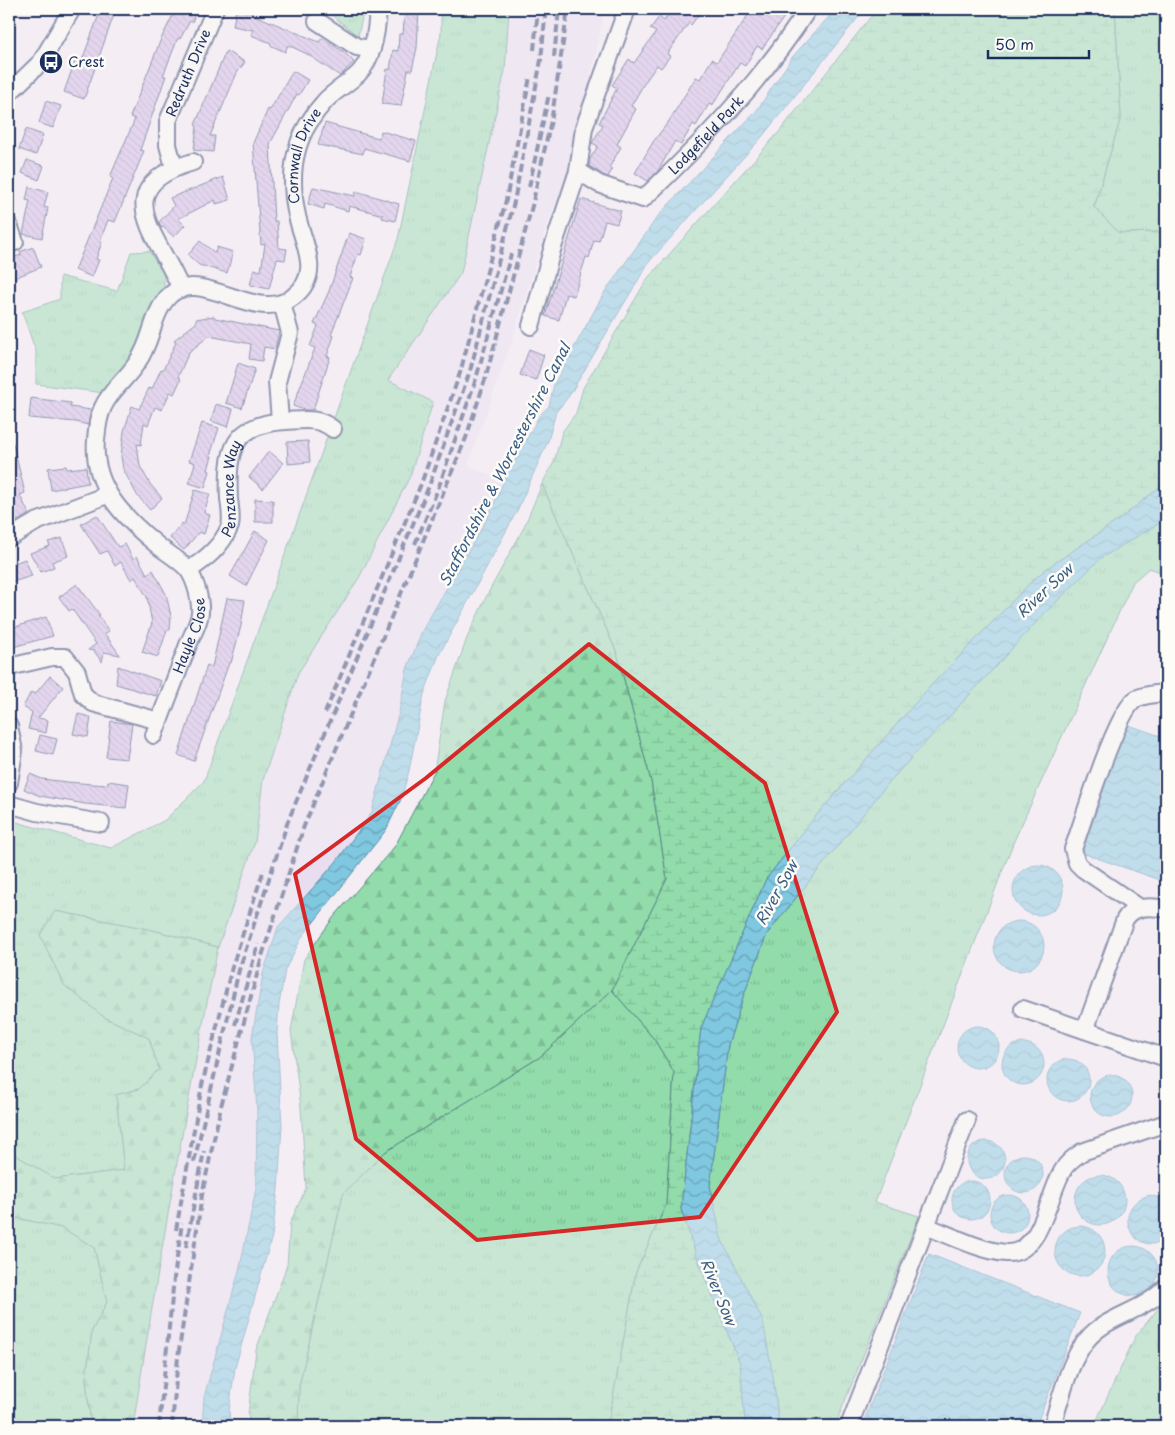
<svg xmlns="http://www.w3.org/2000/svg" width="1175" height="1435" font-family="'Playpen Sans',sans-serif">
  <defs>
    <pattern id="grass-tufts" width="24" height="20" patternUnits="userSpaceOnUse" patternTransform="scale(1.25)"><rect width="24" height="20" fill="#92dcab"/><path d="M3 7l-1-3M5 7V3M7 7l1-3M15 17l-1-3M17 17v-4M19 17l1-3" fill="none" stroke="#7dbd96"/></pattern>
    <pattern id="forest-firs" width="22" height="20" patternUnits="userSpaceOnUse" patternTransform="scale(1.25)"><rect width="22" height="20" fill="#92dcab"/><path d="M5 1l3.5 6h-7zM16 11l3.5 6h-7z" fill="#7dbd96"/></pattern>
    <pattern id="wetland-marsh" width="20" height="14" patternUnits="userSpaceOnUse" patternTransform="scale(1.25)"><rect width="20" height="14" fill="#92dcab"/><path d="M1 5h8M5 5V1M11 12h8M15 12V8" fill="none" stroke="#7dbd96"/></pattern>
    <pattern id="water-waves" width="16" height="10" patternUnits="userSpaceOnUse" patternTransform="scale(1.25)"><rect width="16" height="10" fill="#80c8e0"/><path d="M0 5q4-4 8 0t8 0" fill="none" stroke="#68a3b9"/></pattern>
    <pattern id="building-back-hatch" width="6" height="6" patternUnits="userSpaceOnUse" patternTransform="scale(1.25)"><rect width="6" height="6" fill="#cfb7e6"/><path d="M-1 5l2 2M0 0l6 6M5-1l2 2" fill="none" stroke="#a795be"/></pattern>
  </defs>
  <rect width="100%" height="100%" fill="#f4eef4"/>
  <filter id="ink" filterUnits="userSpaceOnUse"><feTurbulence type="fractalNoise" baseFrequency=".02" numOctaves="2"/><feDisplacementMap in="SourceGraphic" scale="10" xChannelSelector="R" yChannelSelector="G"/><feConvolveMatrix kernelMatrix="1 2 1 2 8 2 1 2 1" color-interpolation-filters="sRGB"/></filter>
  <g filter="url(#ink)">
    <path fill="#e9def0" d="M509 9H605L574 157 546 229 512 342 468 465 504 481 488 517 423 629 407 669 399 712 372 812 336 862 278 926 270 946 252 1037 257 1111 256 1189 240 1267 204 1397 202 1426H133L156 1279 192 1076 218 947 255 842 263 780 298 673 359 578 410 476 433 403 388 380 461 273 505 70Z"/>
    <g fill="url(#grass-tufts)" stroke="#568684">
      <path d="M324 9H364L358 36Z"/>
      <path d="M441 9H509L505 70 461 273 388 380 433 402 410 476 359 578 298 673 263 780 255 842 218 947 148 929 55 911 104 1017 149 1038 159 1069 139 1089 116 1095 124 1170 55 1179 9 1151V820L111 848 165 820 204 781 398 239 441 33Z"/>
      <path d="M1115 9H1166V232L1119 233 1094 208 1121 117Z"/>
      <path d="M149 251 164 275V286L133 354 104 393 36 384V352L22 312 60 299V276L117 291 131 252Z"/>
      <path d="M1166 519V574L1149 568 1133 582 1014 841 875 1202 919 1216 835 1426H779L773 1377 739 1278 721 1238 710 1186 728 1045 743 997 767 934 889 782 1042 616 1101 558Z"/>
      <path d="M612 990 654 1039 674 1072 666 1205 636 1272 609 1420 582 1426H298L299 1386 343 1194 385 1152 540 1057Z"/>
      <path d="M9 1216 62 1228 94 1247 107 1302 92 1331 86 1379 91 1426H9Z"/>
      <path d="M1166 1299V1426H1094L1135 1337Z"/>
    </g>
    <g fill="url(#forest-firs)" stroke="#568684">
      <path d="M542 484 617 653 651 781 667 879 612 990 540 1057 385 1152 343 1194 299 1386 298 1426H250L248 1414 256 1350 287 1265 290 1223 306 1188 301 1107 291 1031 304 959 333 918 395 846 434 772 445 701 467 638 487 595 523 529Z"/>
      <path d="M55 911 148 929 218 947C186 1106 158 1266 133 1426H91L86 1379 92 1331 107 1302 94 1247 62 1228 9 1216V1151L55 1179 124 1170 116 1095 139 1089 159 1069 149 1038 104 1017 64 985 40 935Z"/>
    </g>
    <path fill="url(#wetland-marsh)" stroke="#568684" d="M877 9H1115L1121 117 1094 207 1119 233 1166 232V482L1120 519 1046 569 1031 582 926 691 815 817 766 879 701 1028 681 1209 698 1260 740 1363 745 1420 743 1426H582L609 1419 636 1272 666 1205 674 1072 654 1039 612 990 667 879 651 781 617 653 542 484 554 462 562 432 576 413 583 388 647 279 779 132Z"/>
    <g fill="url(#water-waves)" stroke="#588bac">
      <path d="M836 9H865L761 138 649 262 569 396 556 412 548 441 517 511 439 655 424 694 409 771 401 799 386 830 302 937 285 970 279 1005 277 1033 282 1126 278 1190 272 1236 235 1368 229 1411 231 1426H202L204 1397 240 1267 256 1189 257 1111 252 1037 263 974 278 927 336 862 372 812 399 712 407 669 423 629 488 517 504 481 539 416 549 406 554 384 604 293 658 216 757 110 793 56Z"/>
      <path d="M1166 482V519L1101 558 1042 616 889 782 767 934 743 997 728 1045 710 1186 721 1238 763 1321 773 1377 779 1426H743L745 1420 740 1363 698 1260 681 1209 701 1028 766 879 815 817 926 691 1031 582 1046 569 1120 519Z"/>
      <path d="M1126 724 1166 738V882L1082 853Z"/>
      <circle cx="1038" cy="890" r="25"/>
      <circle cx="1019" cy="946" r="25"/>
      <circle cx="978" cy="1047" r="21"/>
      <circle cx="1023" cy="1064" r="21"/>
      <circle cx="1068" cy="1080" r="21"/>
      <circle cx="1111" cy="1096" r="21"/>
      <circle cx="986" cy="1160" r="19"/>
      <circle cx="1024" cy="1174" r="19"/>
      <circle cx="1100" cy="1200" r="25"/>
      <circle cx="971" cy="1200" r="19"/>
      <path d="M1150 1195 1166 1200V1240C1131 1259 1109 1205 1150 1195Z"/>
      <circle cx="1009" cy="1214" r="19"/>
      <circle cx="1080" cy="1251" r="25"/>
      <circle cx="1133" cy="1271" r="25"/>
      <path d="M929 1254 1080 1313 1036 1426H862Z"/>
    </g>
    <g fill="url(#building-back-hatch)" stroke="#1b2f5e">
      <path d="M101 9H116L84 99 64 92 75 61 81 63Z"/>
      <path d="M176 9H197L192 22 190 21 180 39 178 38 163 76H166L140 150 144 151 115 222 108 220 100 241 102 242 96 259 99 260 92 277 75 270 113 178 110 177 116 163 135 119 130 117 161 39Z"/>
      <path d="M236 9 252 12V14L319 42 322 38 344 52 354 62 340 76 307 54 288 45 285 52 270 45 271 43 251 35 253 30 233 26Z"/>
      <path d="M405 9H419L417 48 412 70H408L401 106 382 104 387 69 390 70 393 50 398 51 399 34H403Z"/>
      <path d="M672 9H693L700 13 691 25 689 23 667 54 670 56 661 68 657 65 645 82 631 106 636 109 617 144 621 147 609 168 612 170 608 177 603 175 589 166 590 159 598 146 592 143 603 125 599 123 617 88 612 85 629 59 634 63 656 32 650 29 659 17 664 21Z"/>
      <path d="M752 9H771L784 17 762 49 757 46 745 66 740 63 712 106 709 104 696 126 693 124 681 145 675 141 658 171 648 181 635 173 653 142 669 121 696 77 700 79 712 59 717 62Z"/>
      <path d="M226 51 245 62 237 73 210 136H215L213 152 194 150 197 126 195 125Z"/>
      <path d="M293 71 308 80 299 95 297 94 270 144 274 221H277L279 248 287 249 285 260 277 259 269 289 250 285 254 269 261 271 265 244 261 245 253 143 268 109 270 110Z"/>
      <path d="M46 101 61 106 53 128 39 123Z"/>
      <path d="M325 123 371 136 379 138 381 131 416 141 410 161 364 148 363 154 318 145Z"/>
      <path d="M26 129 43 135 36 155 19 149Z"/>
      <path d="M27 160 44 166 39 180 22 173Z"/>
      <path d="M223 177 230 200 216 204 215 200 178 219 185 225 174 237 163 227 161 228 159 222 174 206 170 198Z"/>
      <path d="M29 187 48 192 44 207 48 208 42 238 23 234 30 201 26 200Z"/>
      <path d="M313 187 355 196 356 191 399 204 395 221 382 218 383 215 349 206 348 211 325 204 324 209 308 204Z"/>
      <path d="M581 199 621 211 617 224 605 221 599 241 594 240 589 258 586 257 574 296 566 294 559 320 545 316Z"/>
      <path d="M349 233 366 239 361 255 358 254 350 277 353 278 331 335 334 336 327 356 330 357 313 410H304L293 406 315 348 310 346 318 326 314 324 329 291Z"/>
      <path d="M200 241 215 253 217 247 233 252 227 273 199 265 188 255Z"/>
      <path d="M33 247 41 267 14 278 9 259 21 255 20 252Z"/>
      <path d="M214 316 215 318 279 331 275 349 264 347 262 361 249 359 251 344 209 336 189 352 178 377 181 379 174 394 170 392 162 410 155 407 148 425 144 423 141 445 137 444 140 466 150 484 162 498 150 510 137 495 123 469 121 456 124 431 132 406 139 409 149 388 152 389 161 369 163 370 176 342 174 340 196 323V319Z"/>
      <path d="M529 349 544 355 536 380 520 375Z"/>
      <path d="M238 363 255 369 242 408 226 403Z"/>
      <path d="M31 398 71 403 70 407 91 410 88 425 76 422 29 418Z"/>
      <path d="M216 404 233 409 228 427 211 421Z"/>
      <path d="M202 423 219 428 210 456H212L208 470 210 471 205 488 189 483 195 463 189 461Z"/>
      <path d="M308 441 310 462 288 464 287 442Z"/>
      <path d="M9 443H13L25 493 20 495 29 514 16 522 9 507Z"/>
      <path d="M269 451 283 463 263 489 249 477Z"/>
      <path d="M66 466 67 469 86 467 88 483 51 490 48 468Z"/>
      <path d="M195 490 210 494 204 513 210 515 204 534 199 532 184 550 170 538 182 523 184 525Z"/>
      <path d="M255 499 273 500V522H255Z"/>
      <path d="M97 515 118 547 125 544 133 559 137 556 147 574 153 570 166 594 171 616 170 630H167L158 657 142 652 152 623 147 597 135 577 131 580 121 562 115 566 107 551 100 554 81 524Z"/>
      <path d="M255 531 269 540 246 586 230 576Z"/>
      <path d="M62 538 68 556 52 562 54 567 41 572 30 553 50 546 48 542Z"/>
      <path d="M25 559 32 576 9 583V565Z"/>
      <path d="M77 584 100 615 98 616 109 631 105 634 120 655 104 652 102 662 94 651 88 650 96 644 72 609 69 611 59 597Z"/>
      <path d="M227 598 245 600 241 626 231 663H229L194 761 178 755 207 665 212 667Z"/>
      <path d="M46 617 53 636 9 648V629Z"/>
      <path d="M118 666 161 681 156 696 116 684Z"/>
      <path d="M50 676 63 687 38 718 48 720 46 733 28 729 32 712 23 707 31 692 35 694Z"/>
      <path d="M78 714 91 717 88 737 73 734Z"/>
      <path d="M111 721 132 724 127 759 106 757Z"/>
      <path d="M40 735 57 739 53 755 36 751Z"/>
      <path d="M30 774 42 779 67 782 107 785 108 781 129 784 126 808 85 804 40 796 24 789Z"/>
    </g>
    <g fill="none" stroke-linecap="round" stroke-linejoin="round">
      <g stroke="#1b2f5e" stroke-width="20">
        <g id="minor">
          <path id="s1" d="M627 9 584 128 578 171 599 184 643 199C704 141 762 80 808 9"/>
          <path d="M317 21 357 47 372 49"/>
          <path d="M9 93 41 62 72 9"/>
          <path id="s2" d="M174 167 168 145V121L215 9"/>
          <path d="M9 225 15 242"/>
          <path d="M181 289C159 236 105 187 193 162"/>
          <path d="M531 326 552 250 578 171"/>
          <path d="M280 421 277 382 290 333 282 303"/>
          <path d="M9 538 36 522 107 495"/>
          <path id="s3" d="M189 570C206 559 222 546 230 526 232 518 230 507 229 499 227 451 231 424 286 421 304 420 318 417 333 429"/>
          <path d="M9 667 52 657H65L77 672 83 694 93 703 159 721"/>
          <path d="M9 726 14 751 9 783"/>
          <path id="s4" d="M154 735C165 705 177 675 188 645 192 635 199 623 200 613 201 601 196 582 189 571 182 561 165 552 156 544 123 517 92 486 96 440 97 429 98 417 103 407 111 389 128 378 138 361 152 342 152 313 169 296 199 265 257 326 293 297 319 277 308 253 300 227 293 204 290 174 297 150 301 133 313 114 326 100 336 90 349 83 359 73 374 57 377 29 378 9"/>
          <path d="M9 804 37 812 101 823"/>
          <path d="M1140 908 1083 869 1077 863 1073 849C1083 822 1116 711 1136 699 1145 694 1157 694 1166 693"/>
          <path d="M1023 1009 1166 1058"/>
          <path d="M1085 1030 1125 919C1134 905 1151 906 1166 909"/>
          <path d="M926 1226C949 1235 982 1251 1006 1253 1042 1255 1048 1194 1063 1170 1067 1162 1075 1157 1082 1152L1166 1123"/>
          <path d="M849 1426 967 1120"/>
          <path d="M1052 1426C1063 1393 1071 1344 1104 1325 1125 1312 1149 1306 1166 1287"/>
        </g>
      </g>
      <use href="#minor" stroke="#fdfcf7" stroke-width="16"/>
      <g stroke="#1b2f5e" stroke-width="4" stroke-dasharray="8 4" stroke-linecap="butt">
        <path d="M534 50 538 9"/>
        <path d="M554 57 559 9"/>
        <path d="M529 187 549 94"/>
        <path d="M415 544 438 489 476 379 511 254"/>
        <path d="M325 713 421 484 460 373 506 200 530 77"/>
        <path d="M235 1025 258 944"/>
        <path d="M194 1162 239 970 288 821 429 486 470 371 514 202 541 60 546 9"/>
        <path d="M176 1230 202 1085 232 967 264 869"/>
        <path d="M186 1247 204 1151"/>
        <path d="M159 1426 174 1278 182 1223"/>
        <path d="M172 1426 178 1357 202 1195 221 1106 262 956 304 826 466 438 485 380 532 206 552 116 568 9"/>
      </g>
    </g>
  </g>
  <path d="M0 0H1175V1435H0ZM589 644 765 783 837 1012 700 1217 477 1240 356 1139 295 874 426 778Z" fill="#f4eef4" fill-opacity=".55" fill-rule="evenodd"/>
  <path fill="none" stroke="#d62828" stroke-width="4" stroke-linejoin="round" d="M589 644 765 783 837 1012 700 1217 477 1240 356 1139 295 874 426 778Z"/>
  <defs>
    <g id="bus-disc" transform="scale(1.25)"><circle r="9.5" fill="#1b2f5e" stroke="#fdfcf7"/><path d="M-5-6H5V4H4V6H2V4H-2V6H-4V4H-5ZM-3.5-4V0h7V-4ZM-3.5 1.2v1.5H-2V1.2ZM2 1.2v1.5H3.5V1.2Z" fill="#fff"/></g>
  </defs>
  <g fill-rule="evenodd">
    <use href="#bus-disc" x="51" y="62"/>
  </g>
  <g text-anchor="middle" stroke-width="5" stroke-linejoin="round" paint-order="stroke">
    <g font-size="14" fill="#1b2f5e" stroke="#fdfcf7" text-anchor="start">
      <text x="68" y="67">Crest</text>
    </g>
    <g font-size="14" fill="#1b2f5e" stroke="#fdfcf7">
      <text dy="5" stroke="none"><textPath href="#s2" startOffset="99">Redruth Drive</textPath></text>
      <text dy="5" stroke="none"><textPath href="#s1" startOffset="331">Lodgefield Park</textPath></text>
      <text dy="5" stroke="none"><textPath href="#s4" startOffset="788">Cornwall Drive</textPath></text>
      <text dy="5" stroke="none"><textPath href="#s3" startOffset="99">Penzance Way</textPath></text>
      <text dy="5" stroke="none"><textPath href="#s4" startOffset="106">Hayle Close</textPath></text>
    </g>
    <g font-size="15" font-style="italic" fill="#395d85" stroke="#fdfcf7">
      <text transform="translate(505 465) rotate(-63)" y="5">Staffordshire &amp; Worcestershire Canal</text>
      <text transform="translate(1045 591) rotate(-43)" y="5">River Sow</text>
      <text transform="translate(777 893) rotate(-61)" y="5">River Sow</text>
      <text transform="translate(718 1292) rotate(68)" y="5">River Sow</text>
    </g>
  </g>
  <rect width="1175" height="1435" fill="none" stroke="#fdfcf7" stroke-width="30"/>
  <rect x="15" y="15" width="1145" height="1405" fill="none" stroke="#1b2f5e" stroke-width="2" filter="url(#ink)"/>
  <path d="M988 50v8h101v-8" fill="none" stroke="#1b2f5e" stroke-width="2.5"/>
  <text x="995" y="50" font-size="15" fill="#1b2f5e" stroke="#fdfcf7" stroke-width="4" paint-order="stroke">50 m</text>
</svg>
